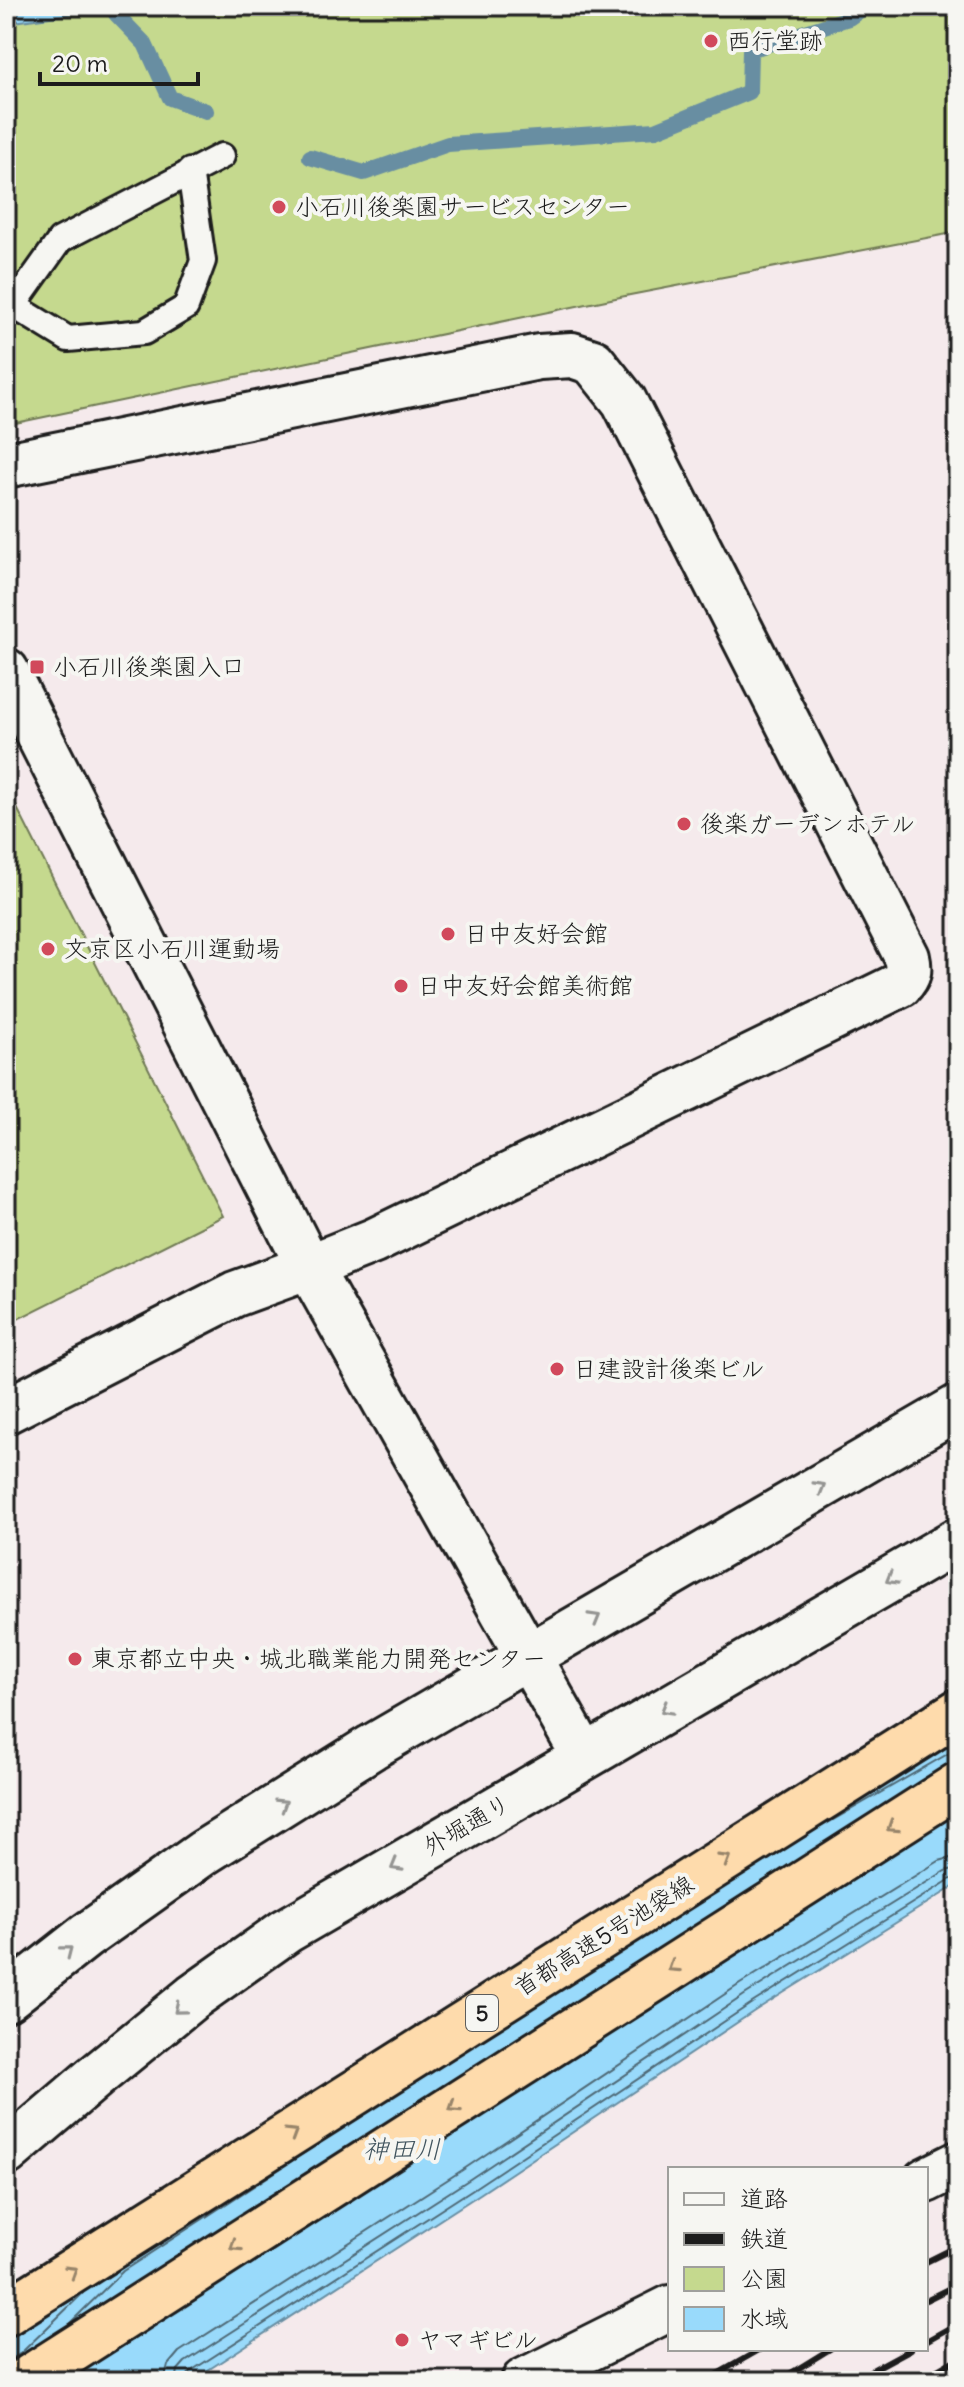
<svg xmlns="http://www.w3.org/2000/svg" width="964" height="2387" font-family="Delius,'Klee One',sans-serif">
  <rect width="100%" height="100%" fill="#f5eaec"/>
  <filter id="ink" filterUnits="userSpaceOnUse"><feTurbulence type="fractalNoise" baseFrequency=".0125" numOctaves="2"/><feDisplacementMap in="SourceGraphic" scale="16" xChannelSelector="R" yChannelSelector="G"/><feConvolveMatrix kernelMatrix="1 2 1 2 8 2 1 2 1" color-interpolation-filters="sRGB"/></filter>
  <g filter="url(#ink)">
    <g fill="#c5d98e" stroke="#707a55" stroke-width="2">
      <path d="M6 6H958V232L630 295 6 425Z"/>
      <path d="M6 786 223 1216 6 1325Z"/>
    </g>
    <g fill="#99dafb" stroke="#678ea2" stroke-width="2">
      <path d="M6 6H75L79 13 6 23Z"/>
      <path d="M958 1713V1884L756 2010 480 2194 191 2381H6V2343L104 2247Z"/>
    </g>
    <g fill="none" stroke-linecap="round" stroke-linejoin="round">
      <g stroke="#4e6875" stroke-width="2">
        <path d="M821 1827 958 1748"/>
        <path d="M68 2325 123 2271 312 2148"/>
        <path d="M6 2358 15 2357 21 2353 83 2293"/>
        <path d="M164 2381 168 2365 179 2352 464 2169 740 1984 939 1861 958 1856"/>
        <path d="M176 2381 178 2370 185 2362 470 2179 746 1994 945 1871 958 1868"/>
        <path d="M186 2381 187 2376 191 2371 476 2187 752 2003 951 1879 958 1878"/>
      </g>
      <g stroke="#678ea2" stroke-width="16">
        <path d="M116 14 145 44 170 98 206 111"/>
        <path d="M310 157 364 173 448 144 656 130 749 92 750 50 849 18 866 6"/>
      </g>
      <g stroke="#1c1c1c" stroke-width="30">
        <g id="service">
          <path d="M6 301 68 339 144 332 186 307 203 261 190 171"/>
          <path d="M6 316 60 240 222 156"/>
        </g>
      </g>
      <g stroke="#1c1c1c" stroke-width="50">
        <path id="minor" d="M6 465 539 357 572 355 593 362 624 401 907 957C910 970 909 976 900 985L374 1241 309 1267"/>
      </g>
      <g stroke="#1c1c1c" stroke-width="50">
        <g id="tertiary">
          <path d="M6 671 309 1267 584 1756"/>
          <path d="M6 1411 235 1294 309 1267"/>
          <path d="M926 2180 958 2164"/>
          <path d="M524 2381 670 2308"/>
        </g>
      </g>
      <g stroke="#1c1c1c" stroke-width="50">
        <g id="secondary">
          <path d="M6 1999 86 1936 203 1853 372 1747 958 1407"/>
          <path d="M6 2153 95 2077 193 1997 286 1931 958 1540"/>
        </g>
      </g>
      <g stroke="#1c1c1c" stroke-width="50">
        <g id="motorway">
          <path d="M6 2313 958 1712"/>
          <path d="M24 2381 958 1785"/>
        </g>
      </g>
      <use href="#service" stroke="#f6f6f2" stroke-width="24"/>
      <use href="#minor" stroke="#f6f6f2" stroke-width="44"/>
      <use href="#tertiary" stroke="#f6f6f2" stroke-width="44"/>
      <use href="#secondary" stroke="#f6f6f2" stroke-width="44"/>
      <use href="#motorway" stroke="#fedbac" stroke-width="44"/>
      <g stroke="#1c1c1c" stroke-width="6">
        <path d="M926 2262 958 2246"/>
        <path d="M926 2300 958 2284"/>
        <path d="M926 2341 958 2323"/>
        <path d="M705 2381 761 2349"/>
        <path d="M778 2381 830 2349"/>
        <path d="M852 2381 911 2349"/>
        <path d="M918 2381 958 2358"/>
      </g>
    </g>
    <defs><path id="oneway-chevron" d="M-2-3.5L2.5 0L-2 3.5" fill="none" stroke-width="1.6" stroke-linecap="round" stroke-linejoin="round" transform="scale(2)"/></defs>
    <g stroke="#949492">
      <use href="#oneway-chevron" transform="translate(820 1487) rotate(-30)"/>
      <use href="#oneway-chevron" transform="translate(891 1579) rotate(150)"/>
      <use href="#oneway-chevron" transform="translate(595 1618) rotate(-30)"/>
      <use href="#oneway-chevron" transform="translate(666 1709) rotate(150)"/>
      <use href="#oneway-chevron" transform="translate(282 1804) rotate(-32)"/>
      <use href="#oneway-chevron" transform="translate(396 1866) rotate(150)"/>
      <use href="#oneway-chevron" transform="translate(67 1951) rotate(-38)"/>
      <use href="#oneway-chevron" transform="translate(179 2009) rotate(141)"/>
    </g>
    <g stroke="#98856b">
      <use href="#oneway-chevron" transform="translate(892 1827) rotate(147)"/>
      <use href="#oneway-chevron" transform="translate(725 1859) rotate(-32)"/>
      <use href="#oneway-chevron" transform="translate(673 1967) rotate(147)"/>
      <use href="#oneway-chevron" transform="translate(454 2107) rotate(147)"/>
      <use href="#oneway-chevron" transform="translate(292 2133) rotate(-32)"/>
      <use href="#oneway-chevron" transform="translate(235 2246) rotate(147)"/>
      <use href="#oneway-chevron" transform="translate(72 2271) rotate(-32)"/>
    </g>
  </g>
  <g fill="#d1495b" stroke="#f6f6f2" stroke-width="3">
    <circle cx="711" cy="41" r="8"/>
    <circle cx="279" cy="207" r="8"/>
    <rect x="29" y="659" width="16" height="16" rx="4"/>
    <circle cx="684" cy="824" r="8"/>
    <circle cx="448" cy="934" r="8"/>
    <circle cx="48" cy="949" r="8"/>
    <circle cx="401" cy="986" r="8"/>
    <circle cx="557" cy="1369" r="8"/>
    <circle cx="75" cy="1659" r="8"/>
    <circle cx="402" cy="2340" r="8"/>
  </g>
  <g text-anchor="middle" stroke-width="8" stroke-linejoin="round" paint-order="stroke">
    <rect fill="#f6f6f2" stroke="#5d5d5c" stroke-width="2" x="466" y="1995" width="32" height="36" rx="6"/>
    <g font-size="22" font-weight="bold" fill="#1c1c1c">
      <text x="482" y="2021">5</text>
    </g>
    <g font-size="24" fill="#1c1c1c" stroke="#f6f6f2" text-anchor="start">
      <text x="727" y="49">西行堂跡</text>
      <text x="295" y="215">小石川後楽園サービスセンター</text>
      <text x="53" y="675">小石川後楽園入口</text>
      <text x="700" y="832">後楽ガーデンホテル</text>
      <text x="464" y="942">日中友好会館</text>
      <text x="64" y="957">文京区小石川運動場</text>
      <text x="417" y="994">日中友好会館美術館</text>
      <text x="573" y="1377">日建設計後楽ビル</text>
      <text x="91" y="1667">東京都立中央・城北職業能力開発センター</text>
      <text x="418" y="2348">ヤマギビル</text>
    </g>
    <g font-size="24" fill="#1c1c1c" stroke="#f6f6f2">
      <text transform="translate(467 1825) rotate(-30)" y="8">外堀通り</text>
      <text transform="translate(604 1936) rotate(-32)" y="8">首都高速5号池袋線</text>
    </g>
    <g font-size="26" font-style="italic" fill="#42555f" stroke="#f6f6f2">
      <text x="402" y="2158">神田川</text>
    </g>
  </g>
  <rect width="964" height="2387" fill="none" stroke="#f6f6f2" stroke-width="32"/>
  <rect x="16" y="16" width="932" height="2355" fill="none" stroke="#1c1c1c" stroke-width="3" filter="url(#ink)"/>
  <rect x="668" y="2167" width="260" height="184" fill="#f6f6f2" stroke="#9f9f9c" stroke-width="2"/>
  <rect x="684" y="2193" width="40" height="12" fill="#f6f6f2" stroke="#9f9f9c" stroke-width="2"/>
  <text x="740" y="2207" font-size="24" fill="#1c1c1c">道路</text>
  <rect x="684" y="2233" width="40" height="12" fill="#1c1c1c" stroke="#9f9f9c" stroke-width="2"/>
  <text x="740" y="2247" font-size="24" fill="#1c1c1c">鉄道</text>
  <rect x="684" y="2267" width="40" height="24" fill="#c5d98e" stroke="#9f9f9c" stroke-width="2"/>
  <text x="740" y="2287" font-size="24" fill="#1c1c1c">公園</text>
  <rect x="684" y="2307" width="40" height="24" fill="#99dafb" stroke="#9f9f9c" stroke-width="2"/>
  <text x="740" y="2327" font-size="24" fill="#1c1c1c">水域</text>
  <path d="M40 72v12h158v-12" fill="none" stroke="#1c1c1c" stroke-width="4"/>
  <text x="52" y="72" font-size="24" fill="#1c1c1c" stroke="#f6f6f2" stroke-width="6" paint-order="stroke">20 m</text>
</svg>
